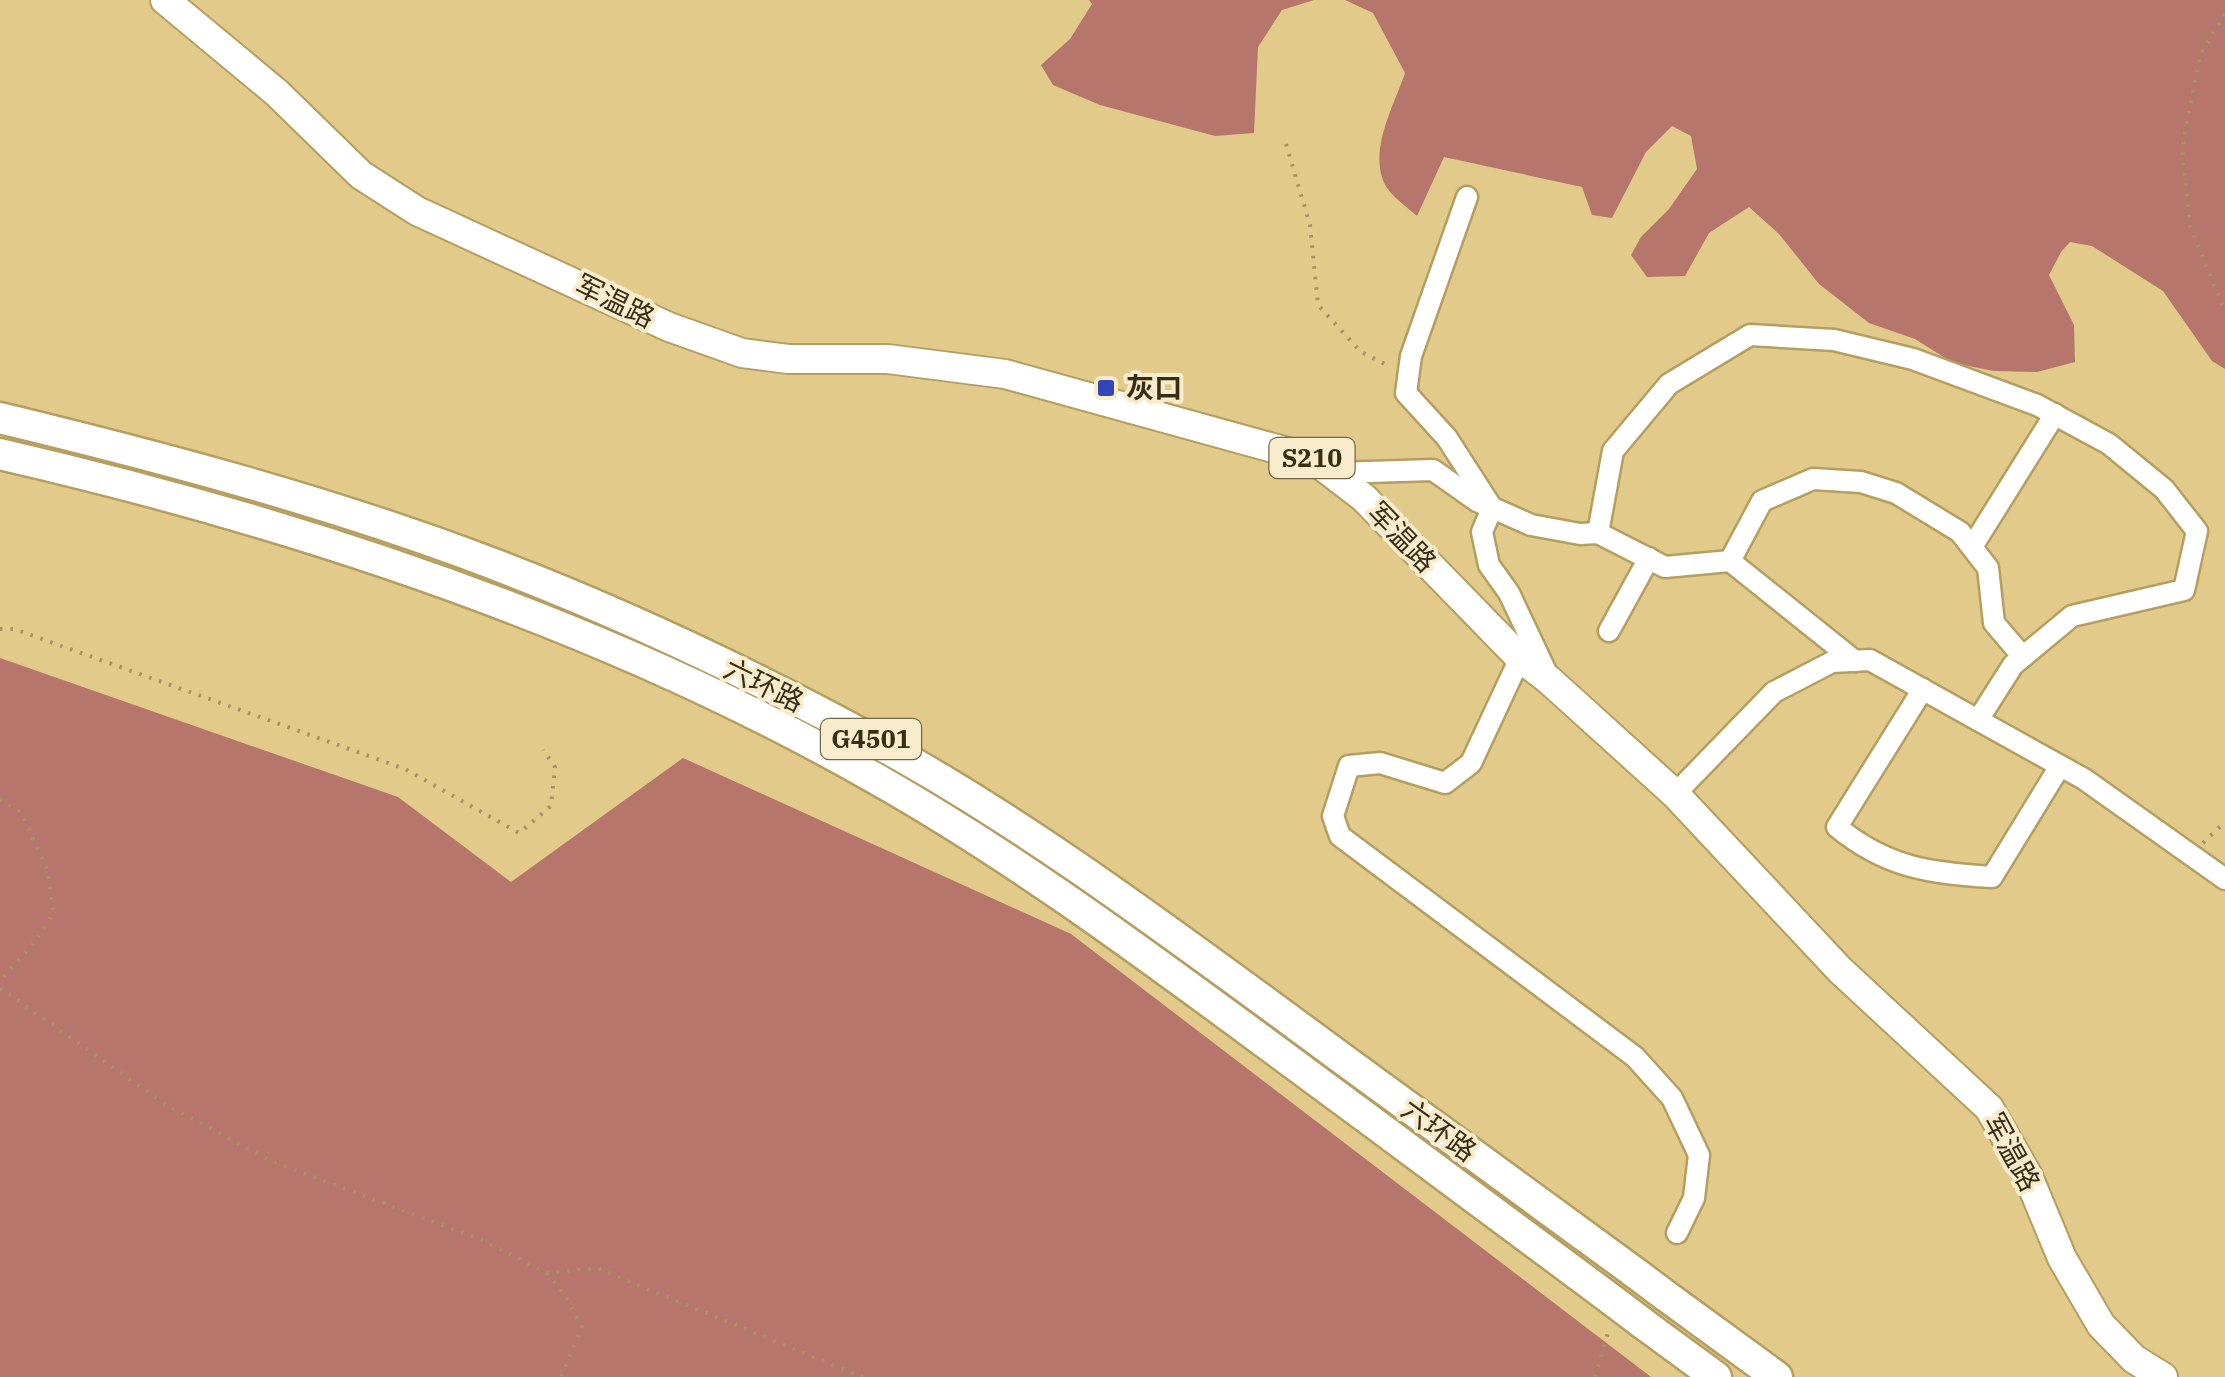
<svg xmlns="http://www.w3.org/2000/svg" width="2225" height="1377" font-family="'IBM Plex Serif','Noto Sans SC',serif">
  <rect width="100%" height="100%" fill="#e2ca8b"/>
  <g fill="#b6766b">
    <path d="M1089 0H1314L1282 10 1258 47 1254 133 1215 136 1100 105 1053 85 1041 65 1070 39 1092 4Z"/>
    <path d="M1345 0H2225V369L2212 361 2163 291 2092 246 2070 242 2061 252 2049 275 2074 325 2075 362 2037 372 1994 371 1953 363 1915 339 1869 323 1819 284 1779 234 1749 207 1709 233 1685 276 1647 277 1631 255 1641 237 1669 209 1697 169 1691 136 1672 126 1646 152 1612 218 1592 215 1582 187 1444 157 1417 216C1408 208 1394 198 1387 188 1366 154 1394 106 1405 73L1373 13Z"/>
    <path d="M0 658 398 797 511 882 683 758 1071 934 1651 1377H0Z"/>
  </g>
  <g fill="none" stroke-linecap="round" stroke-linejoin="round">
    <g stroke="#b59e60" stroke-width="25">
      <g id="minor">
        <path d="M1467 197 1411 356 1406 393 1447 438 1492 508 1482 532 1489 565 1509 593 1549 678"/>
        <path d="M1336 473 1433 470 1477 501 1531 525 1580 534 1598 533 1665 567 1730 561 1855 661"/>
        <path d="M1598 533 1613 451 1669 384 1750 335 1834 340 1913 359 2037 405 2109 444 2164 489 2197 531 2184 590 2072 616 2013 665 1978 720"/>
        <path d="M1972 547 2055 414"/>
        <path d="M1730 561 1762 501 1813 479 1861 482 1896 493 1960 532 1988 568 1994 623 2023 657"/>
        <path d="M1609 631 1649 558"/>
        <path d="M1520 658 1471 763 1445 783 1380 763 1349 766 1333 816 1340 836 1635 1057 1672 1098 1699 1155 1694 1198 1677 1233"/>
        <path d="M1923 689 1837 827C1887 868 1930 873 1992 877L2060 766"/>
        <path d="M1675 794 1774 692 1832 662 1870 660 2084 779 2225 879"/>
      </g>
    </g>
    <g stroke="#b59e60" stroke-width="32">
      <path id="major" d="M165 0 277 93 361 175 417 211 669 327 742 353 788 359H888L1005 374 1313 459 1364 498 1520 658 1549 680 1675 794 1840 970 1989 1108 2028 1176 2062 1258 2101 1325 2134 1359 2163 1377"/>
    </g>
    <g stroke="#b59e60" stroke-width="35">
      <g id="highway">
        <path d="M0 418C157 456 315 498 467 554 610 607 750 673 883 746 1017 820 1141 911 1264 1001 1387 1092 1511 1182 1634 1272"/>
        <path d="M0 454C299 523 606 625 873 777 1013 856 1142 952 1271 1047 1385 1131 1499 1216 1612 1300"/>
        <path d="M1666 1296 1777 1377"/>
        <path d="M1645 1325 1716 1377"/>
      </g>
    </g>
    <g stroke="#a69361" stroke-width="4" stroke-dasharray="2.5 8" stroke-linecap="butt">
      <path d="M2225 14 2200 55 2182 148 2190 226 2225 312"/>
      <path d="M1286 144 1310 225 1318 305 1361 352 1389 366"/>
      <path d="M0 629H14L405 769 519 833 551 806 555 767 543 750"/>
      <path d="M0 799 21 813 48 871 53 914 31 947 0 980"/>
      <path d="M2203 843 2225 822"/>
      <path d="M0 988 165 1104 271 1161 482 1240 547 1273 596 1268 863 1377"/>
      <path d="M547 1273 566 1297 582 1327 561 1377"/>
      <path d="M1595 1377 1609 1329"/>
    </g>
    <use href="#minor" stroke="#fff" stroke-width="20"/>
    <use href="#major" stroke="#fff" stroke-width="28"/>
    <use href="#highway" stroke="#fff" stroke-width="30"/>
    <g stroke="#b59e60" stroke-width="35" stroke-linecap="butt">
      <g id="highway-bridge">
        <path d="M1634 1272 1666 1296"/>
        <path d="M1612 1300 1645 1325"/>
      </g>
    </g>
    <use href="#highway-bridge" stroke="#fff" stroke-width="30"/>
  </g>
  <rect fill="#3246b8" stroke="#f8eccd" stroke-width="4" x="1096" y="378" width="20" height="20" rx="5"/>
  <g text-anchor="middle" stroke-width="8" stroke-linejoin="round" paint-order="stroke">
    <g fill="#f8eccd" stroke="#72674c" stroke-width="2.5">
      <rect x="1269.5" y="438" width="85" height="40" rx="8"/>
      <rect x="821" y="719" width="100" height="40" rx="8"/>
    </g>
    <g font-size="25" font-weight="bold" fill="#382e14">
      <text x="1312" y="467">S210</text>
      <text x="871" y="748">G4501</text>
    </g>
    <g font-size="28" fill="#382e14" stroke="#f8eccd">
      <text transform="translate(615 301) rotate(26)" y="10">军温路</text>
      <text transform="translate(1402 537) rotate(46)" y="10">军温路</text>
      <text transform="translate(764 685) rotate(26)" y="10">六环路</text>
      <text transform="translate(1439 1130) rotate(36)" y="10">六环路</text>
      <text transform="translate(2012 1152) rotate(61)" y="10">军温路</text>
    </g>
    <g font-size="28" font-weight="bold" fill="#382e14" stroke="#f8eccd" text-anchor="start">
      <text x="1126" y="398">灰口</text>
    </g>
  </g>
</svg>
